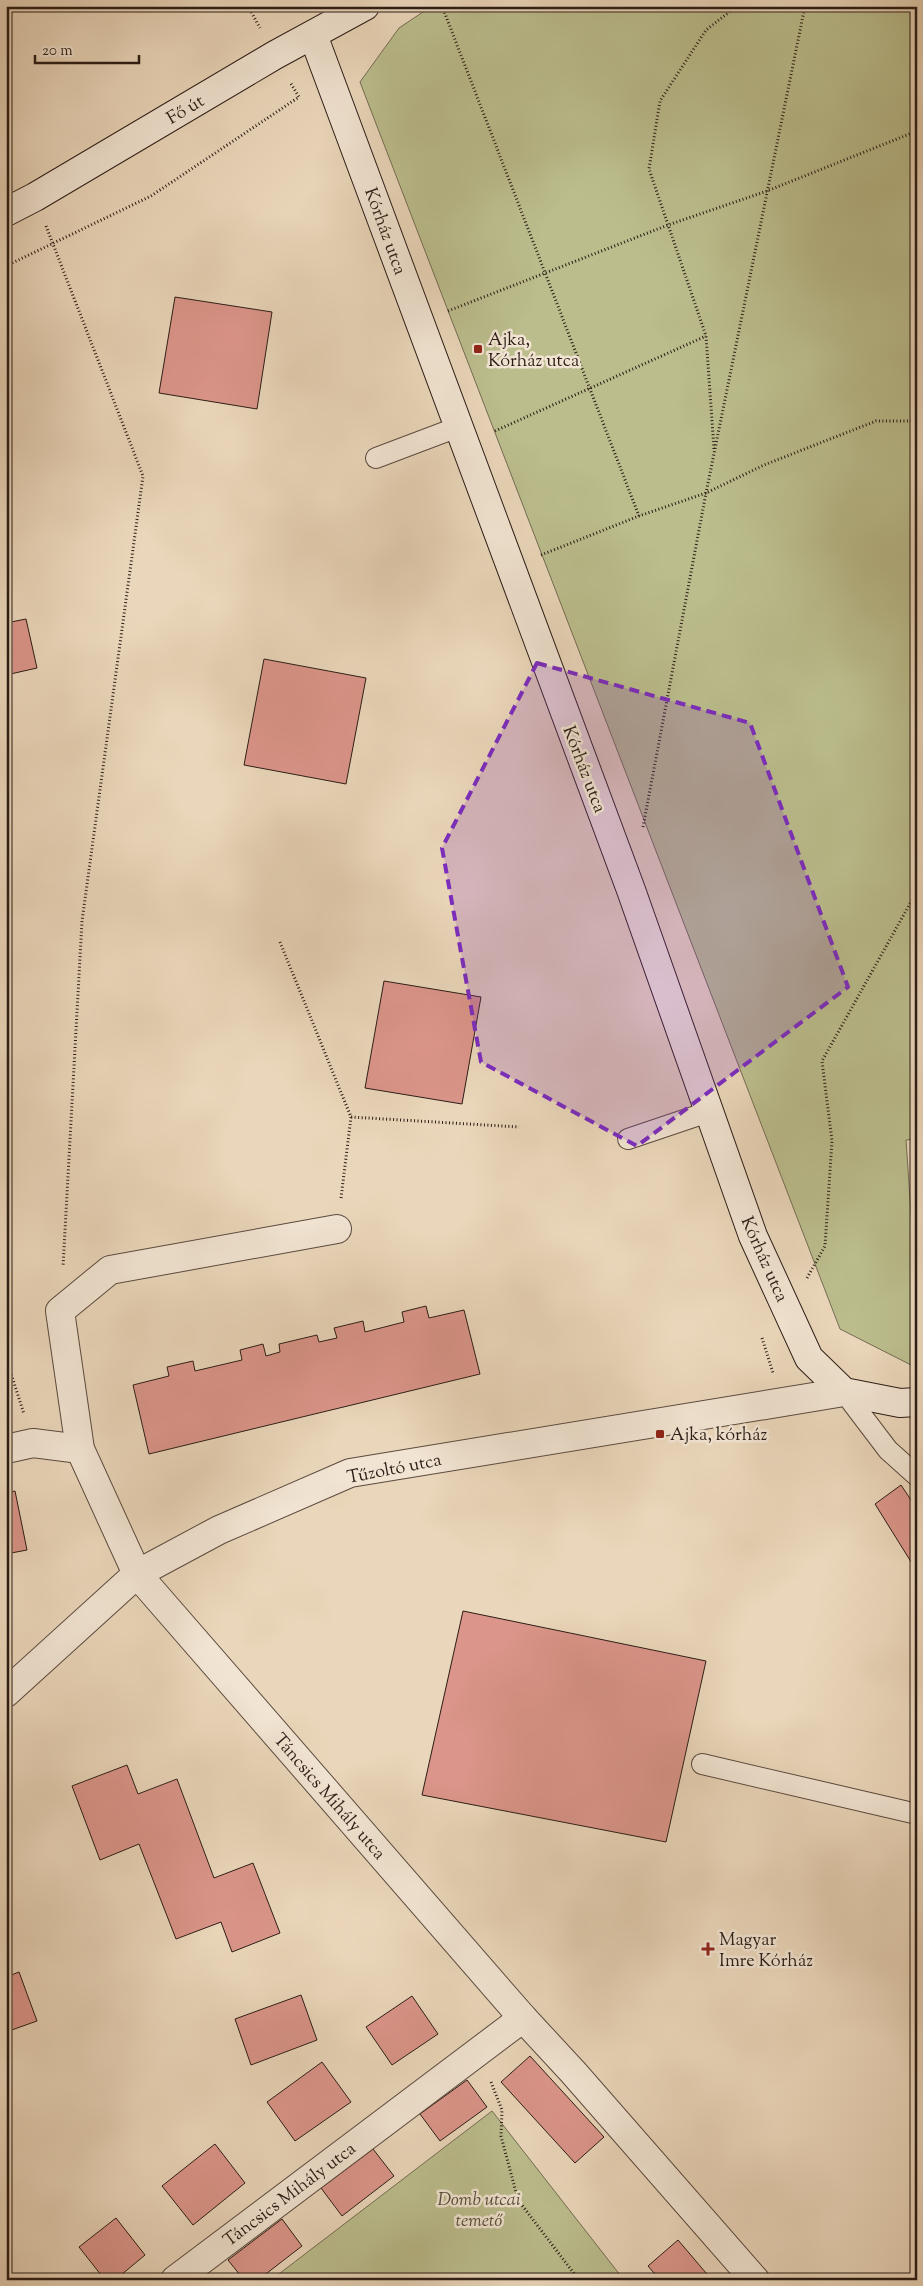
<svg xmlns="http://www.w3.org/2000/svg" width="923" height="2286" font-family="'Sorts Mill Goudy',serif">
  <rect width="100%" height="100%" fill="#ead6ba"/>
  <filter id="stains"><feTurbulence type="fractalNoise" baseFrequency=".004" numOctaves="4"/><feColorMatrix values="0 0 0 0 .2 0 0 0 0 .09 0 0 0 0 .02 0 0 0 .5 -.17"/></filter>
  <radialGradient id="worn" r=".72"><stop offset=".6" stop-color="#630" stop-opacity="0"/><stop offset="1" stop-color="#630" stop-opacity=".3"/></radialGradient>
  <g fill="#bbbd8d" stroke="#736c52">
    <path d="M432 6H917V1139L906 1140 917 1301V1368L840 1329 360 82 399 28Z"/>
    <path d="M492 2111 624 2280H271Z"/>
  </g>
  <g fill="#db958a" stroke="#2b1c16">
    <path d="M175 297 272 312 257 409 159 393Z"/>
    <path d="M26 619 37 668 6 675V623Z"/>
    <path d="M264 659 366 678 346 784 244 765Z"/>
    <path d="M384 981 481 997 462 1104 365 1088Z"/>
    <path d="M426 1306 429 1318 464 1310 480 1374 149 1454 133 1385 169 1376 167 1367 193 1361 195 1371 242 1360 240 1350 263 1344 266 1356 280 1352 279 1344 317 1335 319 1342 337 1338 334 1328 363 1321 365 1332 404 1322 402 1312Z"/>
    <path d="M901 1485 917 1509V1562L913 1565 875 1504Z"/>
    <path d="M15 1491 27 1550 6 1554V1493Z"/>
    <path d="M463 1611 706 1661 666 1842 422 1795Z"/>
    <path d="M127 1765 138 1794 177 1779 214 1878 253 1863 280 1933 232 1952 221 1922 176 1939 139 1844 100 1860 72 1786Z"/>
    <path d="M19 1972 37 2021 6 2032V1977Z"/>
    <path d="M301 1995 317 2040 251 2065 235 2019Z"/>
    <path d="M412 1996 438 2034 392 2065 366 2027Z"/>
    <path d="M530 2056 604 2137 575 2163 501 2082Z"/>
    <path d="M322 2062 351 2102 295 2141 267 2102Z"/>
    <path d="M467 2080 487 2107 440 2141 420 2114Z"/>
    <path d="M215 2144 245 2183 193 2225 162 2186Z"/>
    <path d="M373 2149 394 2176 342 2216 321 2188Z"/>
    <path d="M116 2218 145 2255 115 2280H105L79 2247Z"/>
    <path d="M282 2219 302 2246 258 2280H244L228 2260Z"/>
    <path d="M678 2240 712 2280H660L648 2266Z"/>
  </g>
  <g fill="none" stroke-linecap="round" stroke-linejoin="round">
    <g stroke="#5b4a3f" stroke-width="22">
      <g id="service">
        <path d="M376 458 458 427"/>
        <path d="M628 1139 708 1112"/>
        <path d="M844 1392 888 1450 917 1476"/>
        <path d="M702 1764 917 1814"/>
      </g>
    </g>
    <g stroke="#5b4a3f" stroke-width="30">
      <g id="minor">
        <path d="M337 1229 110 1270 60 1311 80 1449 137 1574 523 2018 573 2072 755 2280"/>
        <path d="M6 1449 33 1443 80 1449"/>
        <path d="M6 1693 137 1574 219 1530 350 1473 844 1392"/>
        <path d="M175 2280 523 2018"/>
      </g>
    </g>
    <g stroke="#2b1c16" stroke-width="30">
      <g id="secondary">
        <path d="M313 35 631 890 753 1236 809 1358 844 1392 900 1403 917 1402"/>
        <path d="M6 212 35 197 275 55 365 6"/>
      </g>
    </g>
    <g stroke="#2b1c16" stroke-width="3" stroke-dasharray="1 2.5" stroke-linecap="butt">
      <path d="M248 6 260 28"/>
      <path d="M442 6 639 516"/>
      <path d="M46 226 143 476 82 921 63 1267"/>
      <path d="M6 266 151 196 299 97 290 82"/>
      <path d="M448 311 668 225 767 191 917 131"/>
      <path d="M495 431 706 336"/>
      <path d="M714 449 706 336 649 169 660 101 706 30 737 6"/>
      <path d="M541 555 639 516 706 493 764 465 876 421H917"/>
      <path d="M643 827 706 493 805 6"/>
      <path d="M280 942 351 1117 519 1127"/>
      <path d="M341 1198 351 1117"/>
      <path d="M807 1278 825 1246 832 1141 822 1061 917 891"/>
      <path d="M762 1338 773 1373"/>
      <path d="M6 1358 24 1414"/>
      <path d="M491 2082 502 2110 501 2136 518 2200 579 2280"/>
    </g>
    <use href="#service" stroke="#f1e4d2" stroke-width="20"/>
    <use href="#minor" stroke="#f1e4d2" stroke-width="28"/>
    <use href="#secondary" stroke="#f1e4d2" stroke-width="28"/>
  </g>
  <path fill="#7b2cbf" fill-opacity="0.2" stroke="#7b2cbf" stroke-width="4" stroke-dasharray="10 6" stroke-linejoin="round" d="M537 663 750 723 848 987 637 1146 481 1062 442 848Z"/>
  <g fill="#8f2418" stroke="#f1e4d2" stroke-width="2">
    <rect x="473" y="344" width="10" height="10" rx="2.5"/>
    <rect x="655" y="1429" width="10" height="10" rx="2.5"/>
    <path d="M705.5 1941.5h5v5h5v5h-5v5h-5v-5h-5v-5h5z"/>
  </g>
  <g text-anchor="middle" stroke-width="5" stroke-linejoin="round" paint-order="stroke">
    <g font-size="18" fill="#2b1c16" stroke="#f1e4d2">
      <text transform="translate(185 109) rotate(-31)" y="6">Fő út</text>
      <text transform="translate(386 231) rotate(70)" y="6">Kórház utca</text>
      <text transform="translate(585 769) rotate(69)" y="6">Kórház utca</text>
      <text transform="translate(765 1259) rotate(66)" y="6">Kórház utca</text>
      <text transform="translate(394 1468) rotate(-11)" y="6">Tűzoltó utca</text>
      <text transform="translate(330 1796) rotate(49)" y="6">Táncsics Mihály utca</text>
      <text transform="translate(289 2194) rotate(-37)" y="6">Táncsics Mihály utca</text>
    </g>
    <g font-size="18" fill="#2b1c16" stroke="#f1e4d2" text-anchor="start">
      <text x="488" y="345">Ajka,<tspan x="488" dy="21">Kórház utca</tspan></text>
      <text x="670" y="1440">Ajka, kórház</text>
      <text x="719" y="1945">Magyar<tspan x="719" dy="21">Imre Kórház</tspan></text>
    </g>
    <g font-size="18" font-style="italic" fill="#564c3a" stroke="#f1e4d2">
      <text x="479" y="2205">Domb utcai<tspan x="479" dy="21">temető</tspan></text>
    </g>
  </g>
  <rect width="923" height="2286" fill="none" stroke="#ead6ba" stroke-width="25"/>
  <rect x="8" y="8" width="908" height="2271" fill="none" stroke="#2b1c16" stroke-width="2.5"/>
  <rect x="12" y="12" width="898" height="2261" fill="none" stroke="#2b1c16"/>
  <path d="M35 55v8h104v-8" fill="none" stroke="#2b1c16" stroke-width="2.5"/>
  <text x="42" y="55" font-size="15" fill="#2b1c16" stroke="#f1e4d2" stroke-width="4" paint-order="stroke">20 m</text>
  <rect width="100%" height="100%" filter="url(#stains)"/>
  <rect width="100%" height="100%" fill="url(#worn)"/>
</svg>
